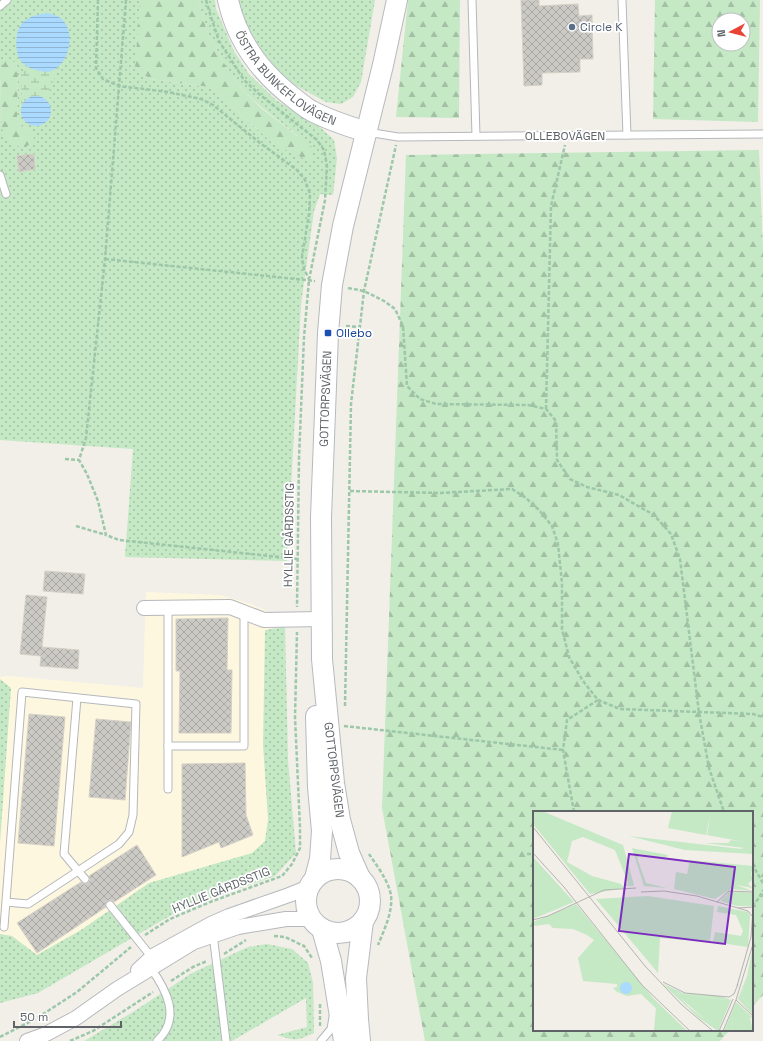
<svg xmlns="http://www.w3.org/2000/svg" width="763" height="1041" font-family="'Space Grotesk',sans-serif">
  <defs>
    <pattern id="grass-dots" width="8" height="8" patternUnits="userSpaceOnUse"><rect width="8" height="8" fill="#c5e8c5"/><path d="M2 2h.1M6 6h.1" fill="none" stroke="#a3c0a4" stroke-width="1.8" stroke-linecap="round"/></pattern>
    <pattern id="forest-firs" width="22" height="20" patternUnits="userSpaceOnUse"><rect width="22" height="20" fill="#c5e8c5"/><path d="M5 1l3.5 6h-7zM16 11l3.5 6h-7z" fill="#a3c0a4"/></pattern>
    <pattern id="wetland-marsh" width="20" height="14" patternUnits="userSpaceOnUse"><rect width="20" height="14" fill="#c5e8c5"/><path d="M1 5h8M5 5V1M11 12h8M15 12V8" fill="none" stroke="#a3c0a4"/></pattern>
    <pattern id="water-rules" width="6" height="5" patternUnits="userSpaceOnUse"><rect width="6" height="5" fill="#aadaff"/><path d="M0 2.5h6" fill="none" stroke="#8eb4d2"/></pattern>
    <pattern id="building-cross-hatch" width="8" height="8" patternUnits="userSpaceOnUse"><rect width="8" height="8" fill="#cccac5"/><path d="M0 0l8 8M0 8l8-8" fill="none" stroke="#a9a8a4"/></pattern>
  </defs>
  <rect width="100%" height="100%" fill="#f1efe8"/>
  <path fill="#fef7e0" d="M146 592 220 595 251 604 271 613 277 813 271 844 82 947 0 974V677L9 676 143 688Z"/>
  <g fill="url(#grass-dots)" fill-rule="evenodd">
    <path d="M0 0H140L136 68 150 79 210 87 275 145 298 136 261 107 237 84 221 58 207 31 198 0H215L216 9 234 51 249 74 276 100 321 128 334 140 337 158 333 195 320 194 314 211 301 304 287 561 125 557 133 449 0 440ZM18 67 17 119 22 127 30 130 2 129 0 74Z"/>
    <path d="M237 0H375L361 82 353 97 341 104 326 102 295 85 276 69 261 49 241 15Z"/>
    <path d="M285 627 288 760 296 853 275 876 185 907 38 993 0 1003V934L12 936 37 955 81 930 149 883 252 853 265 841 268 819 263 745 265 630Z"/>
    <path d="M0 679 11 688 0 843Z"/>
    <path d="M267 944 292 949 308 963 313 983 314 1033C296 1041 296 1041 277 1035L307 1027 306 998 232 1041H84L133 1012 192 973 248 947Z"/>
  </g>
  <g fill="url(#forest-firs)" fill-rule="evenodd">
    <path d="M140 0H198L207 31 221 58 237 84 261 108 313 148 312 162 275 145 210 87 150 79 135 68Z"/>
    <path d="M408 0H460L459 118 396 117Z"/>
    <path d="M655 0H760L758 122 653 119ZM719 20H743V44H719Z"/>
    <path d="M7 60 15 62 18 67 17 119 22 127 30 130 35 134 32 143 25 147 16 146 7 140 2 129 0 74 1 67Z"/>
    <path d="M759 150 763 251V995L752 1007V812H534V1030H730L720 1041H425L382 808 406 155Z"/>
  </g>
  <path fill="url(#wetland-marsh)" d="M25 66C40 72 46 74 60 66L49 91 50 103 42 97 29 98 22 105 21 75Z"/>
  <g fill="url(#water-rules)">
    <path d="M48 13C51 14 56 15 59 17 77 28 71 64 51 71 46 73 36 70 30 68 24 65 18 59 17 52 14 26 22 16 48 13Z"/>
    <circle cx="36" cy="111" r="15"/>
  </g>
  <g fill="url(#building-cross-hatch)" stroke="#d6d1c6">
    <path d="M521 0H539V6L578 4 579 16 592 15 593 59H580V72L542 73V85L524 86Z"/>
    <path d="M34 154 35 169 19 172 17 156Z"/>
    <path d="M45 571 85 574 83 594 43 591Z"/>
    <path d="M26 595 47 597 42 647 79 650 78 669 40 666 41 656 20 654Z"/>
    <path d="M228 618 227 670H232L231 733H179L180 671H176V619Z"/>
    <path d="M29 714 65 717 54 846 18 843Z"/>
    <path d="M96 719 131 722 125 800 89 797Z"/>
    <path d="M245 763 246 815 253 835 221 848 219 842 182 857V764Z"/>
    <path d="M137 845 156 875 114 902 111 900 107 901 105 904 106 907 37 953 17 923 81 882 84 884 88 883 90 880 89 876Z"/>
  </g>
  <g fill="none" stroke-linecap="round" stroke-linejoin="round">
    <g stroke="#b5b8bc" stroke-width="9">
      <g id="lane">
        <path d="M472 0 476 136"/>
        <path d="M622 0 627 135"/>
        <path d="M0 6 7 0"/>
        <path d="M367 132 398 137 763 134"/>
        <path d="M0 175 6 194"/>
        <path d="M77 698 64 854 85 879"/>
        <path d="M168 746H244V612"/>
        <path d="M168 789V607"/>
        <path d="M110 905 153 959"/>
        <path d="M4 927 22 692 136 704 133 815 129 832 119 844 28 904 6 902"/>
        <path d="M213 934 226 1041"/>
        <path d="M150 967C166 989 182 1018 157 1041"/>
        <path d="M321 1041 331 1029 333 1017"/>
      </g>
    </g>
    <g stroke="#b5b8bc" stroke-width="16">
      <g id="street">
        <path d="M144 608 230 607 264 620 321 619"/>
        <path d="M138 970 153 956 211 924 229 916 289 895 309 887"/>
        <path d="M27 1041 46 1034 76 1018 117 989 194 942 238 927 286 919H311"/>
      </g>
    </g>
    <g stroke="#b6babf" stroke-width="22">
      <g id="secondary">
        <path id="s1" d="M228 0C237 41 262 74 295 99 300 103 305 107 310 110 328 120 347 126 367 132"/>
        <circle cx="338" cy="901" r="32"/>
        <path d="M315 878 320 859 322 831 318 787 316 716"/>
        <path id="s2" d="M360 878 349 853 340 820 334 783 322 659 321 517 328 333 332 285 343 226 383 65 397 0"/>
        <path d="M322 929 331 961 344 1041"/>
        <path d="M360 1041 358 1019 356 978 363 921"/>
      </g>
    </g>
    <g stroke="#9cc7a9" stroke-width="2.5" stroke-dasharray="4 2" stroke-linecap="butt">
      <path d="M98 0 96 68 103 79 119 86 168 92 201 99 213 105 260 143 297 170 305 180 310 194 309 214 302 257 304 269 309 279"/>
      <path d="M126 0 105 259 86 438 79 460 87 474 98 501 106 535 119 540 298 559"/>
      <path d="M206 0 211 17 219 41 244 80 259 94 317 140 324 150 327 166 325 200 309 280 304 337 299 458 297 607"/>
      <path d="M105 259 315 281"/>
      <path d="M348 288 364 291 384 301 395 309 403 326 407 386 420 399 436 404 528 405 546 409 556 421 557 460 570 479 587 487 619 495 654 515 671 534 680 559 699 713 709 768 724 812"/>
      <path d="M346 326 360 327"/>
      <path d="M546 409 551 206 565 145"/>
      <path d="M65 459 79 460"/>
      <path d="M350 491 440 493 512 489 526 498 539 510 552 526 558 544 562 583V629L569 657 583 681 598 700 620 709 753 714 763 717"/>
      <path d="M76 526 106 535"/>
      <path d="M345 706 351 404 364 291 396 145"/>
      <path d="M344 726 563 750"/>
      <path d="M574 812 563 750 567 720 598 700"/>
      <path d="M369 854C377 866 388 880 391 895 393 912 384 930 378 945"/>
      <path d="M527 854H534"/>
      <path d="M752 864 763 883"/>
      <path d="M752 906 759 898 763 890"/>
      <path d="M145 935 170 919 210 902 282 876 292 864 300 848V828L295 717 297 632"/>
      <path d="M274 936 285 937 304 946 312 958"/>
      <path d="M224 954 246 940"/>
      <path d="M171 981 193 967 207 961"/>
      <path d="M320 1004V1027"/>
      <path d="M0 1037 37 1018 77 992 131 947"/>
      <path d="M70 1041 93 1031 153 992"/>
    </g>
    <use href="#lane" stroke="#fff" stroke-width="7"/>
    <use href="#street" stroke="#fff" stroke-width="14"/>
    <use href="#secondary" stroke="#fff" stroke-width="20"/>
  </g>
  <circle fill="#5c6f8a" stroke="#fff" stroke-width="1.5" cx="572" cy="27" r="4"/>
  <rect fill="#1a4fb4" stroke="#fff" stroke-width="1.5" x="324" y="329" width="8" height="8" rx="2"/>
  <g text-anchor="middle" stroke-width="3.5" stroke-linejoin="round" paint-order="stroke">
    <g font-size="12" fill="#4e5e75" stroke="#fff" text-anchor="start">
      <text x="580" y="31">Circle K</text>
    </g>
    <g font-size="12" fill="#5f6368" stroke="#fff">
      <text dy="4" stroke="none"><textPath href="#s1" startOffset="101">ÖSTRA BUNKEFLOVÄGEN</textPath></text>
      <text x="565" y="140">OLLEBOVÄGEN</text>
      <text dy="4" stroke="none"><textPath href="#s2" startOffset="484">GOTTORPSVÄGEN</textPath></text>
      <text transform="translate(289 535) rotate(-89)" y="4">HYLLIE GÅRDSSTIG</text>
      <text transform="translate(334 770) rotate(83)" y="4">GOTTORPSVÄGEN</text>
      <text transform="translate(221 890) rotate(-22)" y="4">HYLLIE GÅRDSSTIG</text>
    </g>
    <g font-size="12" fill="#164399" stroke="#fff" text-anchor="start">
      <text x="336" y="337">Ollebo</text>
    </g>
  </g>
  <g transform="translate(533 811)">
    <rect width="220" height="220" fill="#f1efe8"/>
    <path d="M0 0H9L90 34 101 74 100 75H93V71L96 74 82 39 50 26 39 30 34 51 59 65 88 73 91 77 57 83 0 13ZM139 0H178L173 24 135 17ZM178 0H220V38L172 32H195L198 29 212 31 174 24ZM99 37 135 44 132 48 107 43 104 47 113 72 134 77 111 75ZM157 49 220 55 218 63 220 68 215 73 220 77 203 74 220 80 198 78 182 88 141 78 143 61 154 63ZM197 80 220 82V95H204L187 90ZM43 93 120 187 154 220H147L108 183 94 185 84 181 80 177 84 176V173L50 170 45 147 61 129 54 124 40 118 20 117 16 113 0 115V111ZM220 136 218 159 208 184 215 194 220 171V204L205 188 214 165ZM130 173 150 182 187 185 198 189 185 220 166 207ZM143 182 193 189 184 218 156 196ZM203 191 220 207V212L219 207 200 205 199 220H191Z" fill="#c5e8c5" fill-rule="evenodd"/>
    <path d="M96 25 208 38 212 36 220 38V43L152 39ZM193 69 201 70V75L181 85ZM115 85 181 95 177 131 127 127 125 162 63 88ZM185 95 215 101 217 105 215 136 180 131 182 121 208 125 210 120 203 104 184 101ZM220 144 219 195 217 196 208 184 218 159 217 155ZM142 182 193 189V200L184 219ZM123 197H124L147 220H121ZM203 199 216 203 220 220H199L200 204Z" fill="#c5e8c5"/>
    <path d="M0 46 41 91 0 108Z" fill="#c5e8c5"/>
    <path d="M87 177a6 6 0 1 1 12 0a6 6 0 1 1-12 0Z" fill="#aadaff"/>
    <path fill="none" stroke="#b3b3b1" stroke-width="1" d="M0 16 112 155 149 194 180 220M0 42 31 76 109 174 157 220M108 81 131 80 164 85 215 100 219 105M184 91 196 80 220 81M205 97 220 96M0 109 15 105 71 79 103 77M130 171 152 182 196 186 201 183 205 173M204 175 218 126 220 99M203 189 220 133M186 220 200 188M190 220 203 189 220 205"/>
    <path fill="#7b2cbf" fill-opacity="0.15" stroke="#7b2cbf" stroke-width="2" d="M96 43 202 56 192 133 86 120Z"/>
    <rect width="220" height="220" fill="none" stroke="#5f6368" stroke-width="2"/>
  </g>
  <g transform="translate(731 32) rotate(263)"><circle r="19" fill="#ffffff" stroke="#bfc1c3"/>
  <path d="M0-3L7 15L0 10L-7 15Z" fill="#ea4335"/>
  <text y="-6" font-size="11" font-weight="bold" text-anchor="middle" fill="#5f6368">N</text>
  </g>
  <path d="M14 1021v6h107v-6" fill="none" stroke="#5f6368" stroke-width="2"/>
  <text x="20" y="1021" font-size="12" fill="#5f6368" stroke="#ffffff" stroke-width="3" paint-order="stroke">50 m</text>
</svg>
